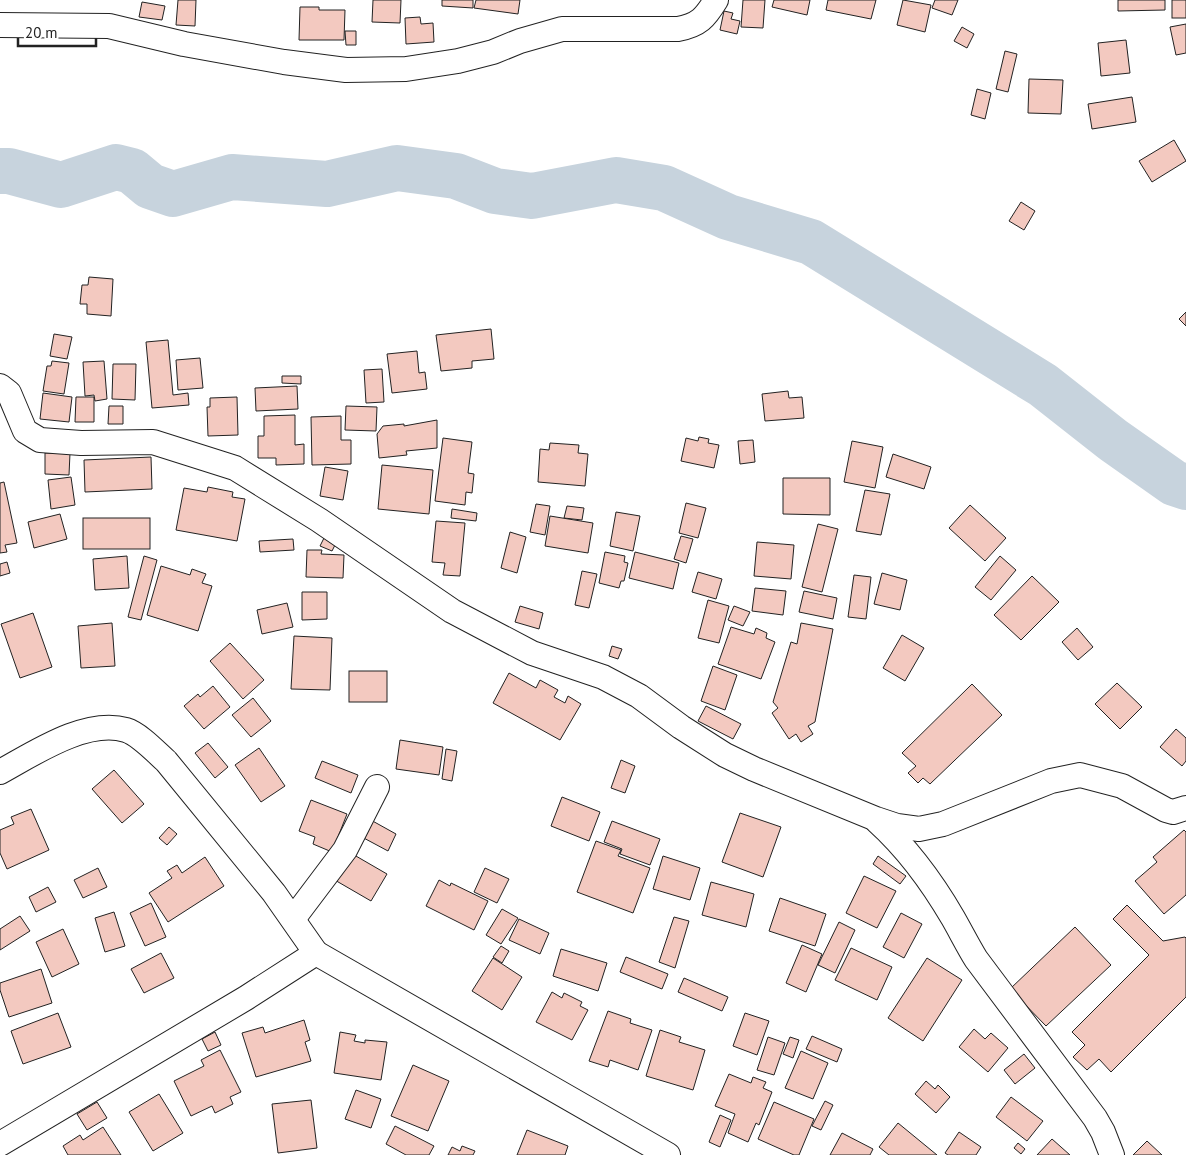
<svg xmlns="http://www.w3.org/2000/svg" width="1186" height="1155" font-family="'PT Sans',sans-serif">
  <rect width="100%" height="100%" fill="#fff"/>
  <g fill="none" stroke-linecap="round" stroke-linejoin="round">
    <path stroke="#c7d3dd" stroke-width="46" d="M0 171H9L61 185 116 167 132 171 150 186 173 194 232 177 327 184 397 168 456 176 495 191 532 196 616 180 664 188 728 217 811 242 1043 385 1113 440 1174 483 1186 487"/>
  </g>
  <g fill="#f3c9c0" stroke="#222">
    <path d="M178 0H196L195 26 176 25Z"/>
    <path d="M373 0H401L400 23 372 22Z"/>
    <path d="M442 0H473V8L442 6Z"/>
    <path d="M476 0H520L518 14 474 8Z"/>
    <path d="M743 0H765L763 28 741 27Z"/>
    <path d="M774 0H810L807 15 772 7Z"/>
    <path d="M828 0H876L871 19 826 10Z"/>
    <path d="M903 0 931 5 925 32 897 25Z"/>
    <path d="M935 0H958L952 15 932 8Z"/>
    <path d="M1118 0H1165V10L1118 11Z"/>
    <rect x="1172" y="0" width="14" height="18"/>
    <path d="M142 2 165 6 162 20 139 17Z"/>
    <path d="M300 7H319V10H345L344 40H299Z"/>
    <path d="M724 11 733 13 731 19 740 21 737 34 720 30Z"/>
    <path d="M420 17 421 24 433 23 434 42 406 44 405 18Z"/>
    <path d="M1186 24V53L1176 55 1170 27Z"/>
    <path d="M962 27 974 34 967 48 954 41Z"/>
    <path d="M345 31H356V45H346Z"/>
    <path d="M1126 40 1130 73 1101 76 1098 43Z"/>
    <path d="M1005 51 1017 54 1008 92 996 89Z"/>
    <path d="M1029 79 1063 80 1061 114 1028 113Z"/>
    <path d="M977 89 991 93 985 119 971 115Z"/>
    <path d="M1132 97 1136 122 1092 129 1088 104Z"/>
    <path d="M1174 140 1186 161 1152 182 1139 161Z"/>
    <path d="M1021 202 1035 211 1024 230 1009 221Z"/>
    <path d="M89 277 113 279 111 316 87 314V304H80L82 285H88Z"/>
    <path d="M1186 312V326L1179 319Z"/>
    <path d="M491 329 494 359 472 361V368L441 371 436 335Z"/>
    <path d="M54 334 72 337 67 359 50 356Z"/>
    <path d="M168 340 173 395 188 393 189 405 152 408 146 342Z"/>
    <path d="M417 351 419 373 425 372 427 389 392 393 387 354Z"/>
    <path d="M200 358 203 388 178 390 176 360Z"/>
    <path d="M52 361 69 363 64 394 43 391 47 366H51Z"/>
    <path d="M104 361 107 399 95 401 94 395 85 396 83 362Z"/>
    <path d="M113 364H136L135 400 112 399Z"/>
    <path d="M382 369 384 402 366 403 364 370Z"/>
    <path d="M282 376H301V384L282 383Z"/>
    <path d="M297 386 298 409 256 411 255 388Z"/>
    <path d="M788 391 789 398 802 397 804 418 765 421 762 394Z"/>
    <path d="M43 393 72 397 69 422 40 419Z"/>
    <path d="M76 397H94V422H75Z"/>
    <path d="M237 397 238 435 208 436 207 407H210V398Z"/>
    <path d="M109 406H123V424H108Z"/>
    <path d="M346 406 377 407 376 431 345 430Z"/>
    <path d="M295 415V445L304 444V464L276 465V458H258V436H264V416Z"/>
    <path d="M341 416V440H351V464L312 465 311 417Z"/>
    <path d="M437 420V448L406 451 407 455 379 458 377 434 383 426 404 424V426Z"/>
    <path d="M699 437 709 439 708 443 719 445 714 468 681 461 686 438 698 441Z"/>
    <path d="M443 438 472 442 468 473 474 474 472 493 466 492 465 505 435 501Z"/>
    <path d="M753 440 755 462 740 464 738 441Z"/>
    <path d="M852 441 883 447 875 488 844 482Z"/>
    <path d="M550 443 579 445 578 453 588 454 585 486 538 482 540 449 549 450Z"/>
    <path d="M45 453H70L69 475 45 474Z"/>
    <path d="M893 454 931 467 924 489 886 477Z"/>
    <path d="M151 457 152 489 85 492 84 460Z"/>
    <path d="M382 465 433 470 429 514 378 509Z"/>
    <path d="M325 467 348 471 343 500 320 496Z"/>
    <path d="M71 477 75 505 51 509 48 480Z"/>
    <path d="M783 478H830V515L783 514Z"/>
    <path d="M4 482 17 543 5 545 7 552 0 553V483Z"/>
    <path d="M208 487 233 492 232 497 245 499 237 541 176 530 184 488 207 492Z"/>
    <path d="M865 490 890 494 881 535 856 531Z"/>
    <path d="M686 503 706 508 698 538 679 533Z"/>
    <path d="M536 504 550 506 545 535 530 532Z"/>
    <path d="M970 505 1006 538 985 561 949 528Z"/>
    <path d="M567 506 584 508 582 520 564 518Z"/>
    <path d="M452 509 477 513 476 521 451 518Z"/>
    <path d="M616 512 640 516 633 551 610 546Z"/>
    <path d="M60 514 67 539 34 548 28 522Z"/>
    <path d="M550 516 593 523 588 553 545 546Z"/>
    <rect x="83" y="518" width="67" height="31"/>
    <path d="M436 521 465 523 460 576 443 575 445 563 432 562Z"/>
    <path d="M818 524 838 529 822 592 802 587Z"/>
    <path d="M510 532 526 537 517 573 501 568Z"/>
    <path d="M681 536 693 539 686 563 674 559Z"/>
    <path d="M324 538 336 543 332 551 320 546Z"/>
    <path d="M293 539 294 550 260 552 259 541Z"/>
    <path d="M757 542 794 545 791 579 754 576Z"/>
    <path d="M307 550H322L321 554 344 555 343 578 306 577Z"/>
    <path d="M605 552 625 556 624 562 628 563 624 581H621L619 588 599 583Z"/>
    <path d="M635 552 679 563 673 589 629 578Z"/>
    <path d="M127 556 129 588 95 590 93 559Z"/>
    <path d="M144 556 157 560 141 620 128 617Z"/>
    <path d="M1000 556 1016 570 991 600 975 587Z"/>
    <path d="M7 562 10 573 0 576V564Z"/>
    <path d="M161 566 190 575 192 569 206 574 202 583 212 586 198 631 147 615Z"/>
    <path d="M582 571 597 574 589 608 575 605Z"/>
    <path d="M698 572 722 579 716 599 692 592Z"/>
    <path d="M882 573 907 580 900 610 874 604Z"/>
    <path d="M854 575 871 577 866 619 848 617Z"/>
    <path d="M1032 576 1059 602 1021 640 994 615Z"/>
    <path d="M755 588 786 591 783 615 752 611Z"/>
    <path d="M804 591 837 598 833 619 799 612Z"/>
    <path d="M302 592H327V619L302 620Z"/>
    <path d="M708 600 729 606 719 643 698 638Z"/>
    <path d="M287 603 293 627 262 634 257 610Z"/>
    <path d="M520 606 543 613 539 629 515 622Z"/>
    <path d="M734 606 750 612 743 626 728 620Z"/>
    <path d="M33 613 52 667 20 678 1 624Z"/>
    <path d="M112 623 115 666 81 668 78 626Z"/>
    <path d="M801 623 833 629 815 722 808 726 813 734 801 742 796 734 789 739 772 713 778 708 773 702 791 642 797 644Z"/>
    <path d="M731 627 754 634 756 628 767 633 766 638 775 642 761 679 718 664Z"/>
    <path d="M1077 628 1093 647 1078 660 1062 642Z"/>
    <path d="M902 635 924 648 905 681 883 668Z"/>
    <path d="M294 636 332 638 330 690 291 689Z"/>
    <path d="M230 643 264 680 243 699 210 661Z"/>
    <path d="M612 646 622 649 618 659 609 656Z"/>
    <path d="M713 666 737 675 725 710 701 701Z"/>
    <rect x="349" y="671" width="38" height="31"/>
    <path d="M509 673 536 688 540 680 558 690 554 697 565 703 568 696 581 704 560 740 493 703Z"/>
    <path d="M1117 683 1142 707 1120 729 1095 704Z"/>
    <path d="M972 684 1002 715 930 784 923 778 918 783 908 773 916 766 902 753Z"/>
    <path d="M213 686 230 707 204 729 184 706 198 694 200 697Z"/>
    <path d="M253 698 271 721 251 737 232 715Z"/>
    <path d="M706 706 741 724 733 739 698 721Z"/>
    <path d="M1176 729 1186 738V761L1182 766 1160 747Z"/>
    <path d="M400 740 443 747 439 775 396 769Z"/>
    <path d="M208 743 228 767 215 778 195 753Z"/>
    <path d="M259 748 285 786 261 802 235 765Z"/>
    <path d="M446 749 457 751 452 781 442 779Z"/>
    <path d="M621 760 635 766 625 793 611 788Z"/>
    <path d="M322 761 358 775 351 793 315 778Z"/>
    <path d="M114 770 144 804 122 823 92 789Z"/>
    <path d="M562 797 600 812 589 841 551 826Z"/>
    <path d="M311 800 347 814 332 852 313 844 315 837 299 831Z"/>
    <path d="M31 809 49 850 7 869 0 853V830L14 824 11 817Z"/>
    <path d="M740 813 781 827 763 877 722 862Z"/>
    <path d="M369 819 396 834 388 851 360 836Z"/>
    <path d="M612 821 660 839 650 865 620 854 622 849 604 842Z"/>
    <path d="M169 827 177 834 167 845 159 838Z"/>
    <path d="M1184 830 1186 832V895L1164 914 1135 881 1157 862 1153 857Z"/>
    <path d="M596 841 621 850 618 856 650 868 633 913 577 892Z"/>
    <path d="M349 852 387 874 371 901 333 879Z"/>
    <path d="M663 856 700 868 690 900 653 889Z"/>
    <path d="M878 856 906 876 900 884 873 864Z"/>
    <path d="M205 857 224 886 168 922 149 893 172 878 167 871 177 865 182 873Z"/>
    <path d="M98 868 107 887 83 898 74 880Z"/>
    <path d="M485 868 509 879 497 903 474 892Z"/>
    <path d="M864 876 896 891 877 928 846 913Z"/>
    <path d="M439 880 450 886 451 883 488 901 474 930 426 906Z"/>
    <path d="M711 882 754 894 746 927 702 915Z"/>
    <path d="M48 887 56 902 36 912 29 897Z"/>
    <path d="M780 898 826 914 815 946 769 931Z"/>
    <path d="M151 903 166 937 145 946 130 913Z"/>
    <path d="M1127 905 1163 941 1185 937 1186 938V997L1111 1072 1099 1059 1087 1070 1073 1057 1085 1045 1072 1032 1149 955 1113 919Z"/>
    <path d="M502 909 518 918 501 944 486 935Z"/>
    <path d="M114 912 125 946 105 952 95 918Z"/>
    <path d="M901 913 922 924 904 958 883 947Z"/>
    <path d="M20 916 30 931 0 950V929Z"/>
    <path d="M674 917 689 921 675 968 659 962Z"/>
    <path d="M519 919 549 933 540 954 509 940Z"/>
    <path d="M839 922 855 930 835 973 818 965Z"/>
    <path d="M1075 927 1111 965 1046 1026 1010 989Z"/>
    <path d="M63 929 79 964 52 977 36 942Z"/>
    <path d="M802 945 822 954 806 992 786 983Z"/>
    <path d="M501 946 509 951 502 963 493 957Z"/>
    <path d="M851 948 892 967 877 1000 835 980Z"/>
    <path d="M561 949 607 963 598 991 553 976Z"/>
    <path d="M161 953 174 978 144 993 131 969Z"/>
    <path d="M626 957 668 974 662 989 620 972Z"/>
    <path d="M493 958 522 977 502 1010 472 991Z"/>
    <path d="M927 958 962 980 923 1041 888 1018Z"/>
    <path d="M41 969 52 1003 9 1017 0 990V983Z"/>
    <path d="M684 978 728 997 722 1011 678 992Z"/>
    <path d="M552 992 562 998 564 993 582 1002 580 1006 588 1010 572 1040 536 1022Z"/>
    <path d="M608 1011 631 1019 630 1023 652 1030 638 1070 610 1060 608 1067 589 1061Z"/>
    <path d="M58 1013 71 1047 23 1064 11 1031Z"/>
    <path d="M745 1013 769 1021 757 1055 733 1046Z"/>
    <path d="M304 1020 310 1040 305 1042 311 1061 256 1077 242 1033 263 1027 265 1033Z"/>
    <path d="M974 1029 985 1039 991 1033 1008 1048 988 1072 959 1047Z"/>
    <path d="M660 1030 681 1037 679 1042 705 1050 693 1090 646 1076Z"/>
    <path d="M215 1032 221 1045 208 1051 202 1039Z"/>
    <path d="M340 1032 356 1035 354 1041 365 1043V1040L387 1042 381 1080 334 1073Z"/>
    <path d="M812 1036 842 1049 837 1062 806 1049Z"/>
    <path d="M768 1037 785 1043 774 1075 757 1070Z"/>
    <path d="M790 1037 799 1040 793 1058 783 1054Z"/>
    <path d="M220 1050 241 1092 230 1097 233 1104 215 1113 212 1106 191 1116 174 1081 204 1066 201 1060Z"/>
    <path d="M801 1051 828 1063 813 1099 785 1088Z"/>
    <path d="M1024 1054 1035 1068 1015 1084 1004 1070Z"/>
    <path d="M413 1065 449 1081 428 1131 391 1116Z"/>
    <path d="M729 1074 751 1083 753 1077 766 1082 763 1088 772 1092 759 1125 756 1123 748 1142 728 1133 735 1114 715 1106Z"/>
    <path d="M926 1081 935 1089 938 1085 950 1097 936 1113 915 1094Z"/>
    <path d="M356 1090 381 1099 371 1128 345 1119Z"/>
    <path d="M159 1094 183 1133 153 1151 129 1112Z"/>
    <path d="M1011 1097 1043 1121 1027 1141 996 1117Z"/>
    <path d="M311 1100 317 1148 278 1153 272 1104Z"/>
    <path d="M825 1101 833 1105 821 1130 812 1126Z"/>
    <path d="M97 1102 107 1118 87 1130 77 1114Z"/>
    <path d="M774 1102 814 1119 799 1155H794L758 1139Z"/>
    <path d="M720 1115 731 1120 720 1147 709 1142Z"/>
    <path d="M898 1123 937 1155H889L879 1147Z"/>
    <path d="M395 1126 434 1146 429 1155H406L386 1144Z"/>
    <path d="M103 1127 121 1155H68L63 1146 80 1135 83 1140Z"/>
    <path d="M527 1130 568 1146 565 1155H517Z"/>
    <path d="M959 1132 981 1147 976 1155H948L945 1153Z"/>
    <path d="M842 1133 873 1149 870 1155H830Z"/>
    <path d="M1052 1139 1070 1155H1037Z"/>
    <path d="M1147 1141 1162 1155H1133Z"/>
    <path d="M1018 1143 1025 1149 1021 1154 1014 1148Z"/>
    <path d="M462 1146 475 1151 473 1155H448L452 1147 460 1151Z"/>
  </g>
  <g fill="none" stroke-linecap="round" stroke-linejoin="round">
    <g stroke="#222" stroke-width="26">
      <g id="minor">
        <path d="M0 25 109 26 184 44 284 62 346 70 406 69 458 61 493 52 520 41 562 29H678C699 25 705 18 716 0"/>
        <path d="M0 386 9 393 25 431 40 440 81 443 153 442 235 468 319 520 452 611 532 653 603 677 639 696 681 727 725 755 754 769 876 819 897 826 919 829 943 824 1051 781 1080 775 1122 786 1166 810 1173 812 1186 808"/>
        <path d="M0 772C33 754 86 718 126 730 139 734 155 751 166 761L274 893 316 953 246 998 0 1144"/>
        <path d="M877 821C908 849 932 882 953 918 961 932 968 946 976 959L1095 1118 1103 1132 1112 1155"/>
        <path d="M293 919 345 850 377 787"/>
        <path d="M316 953 668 1155"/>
      </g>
    </g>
    <use href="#minor" stroke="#fff" stroke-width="24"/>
  </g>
  <path d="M18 38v8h78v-8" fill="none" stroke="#222222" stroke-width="2.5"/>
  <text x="25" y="38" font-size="15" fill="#222222" stroke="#ffffff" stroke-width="4" paint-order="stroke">20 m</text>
</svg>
